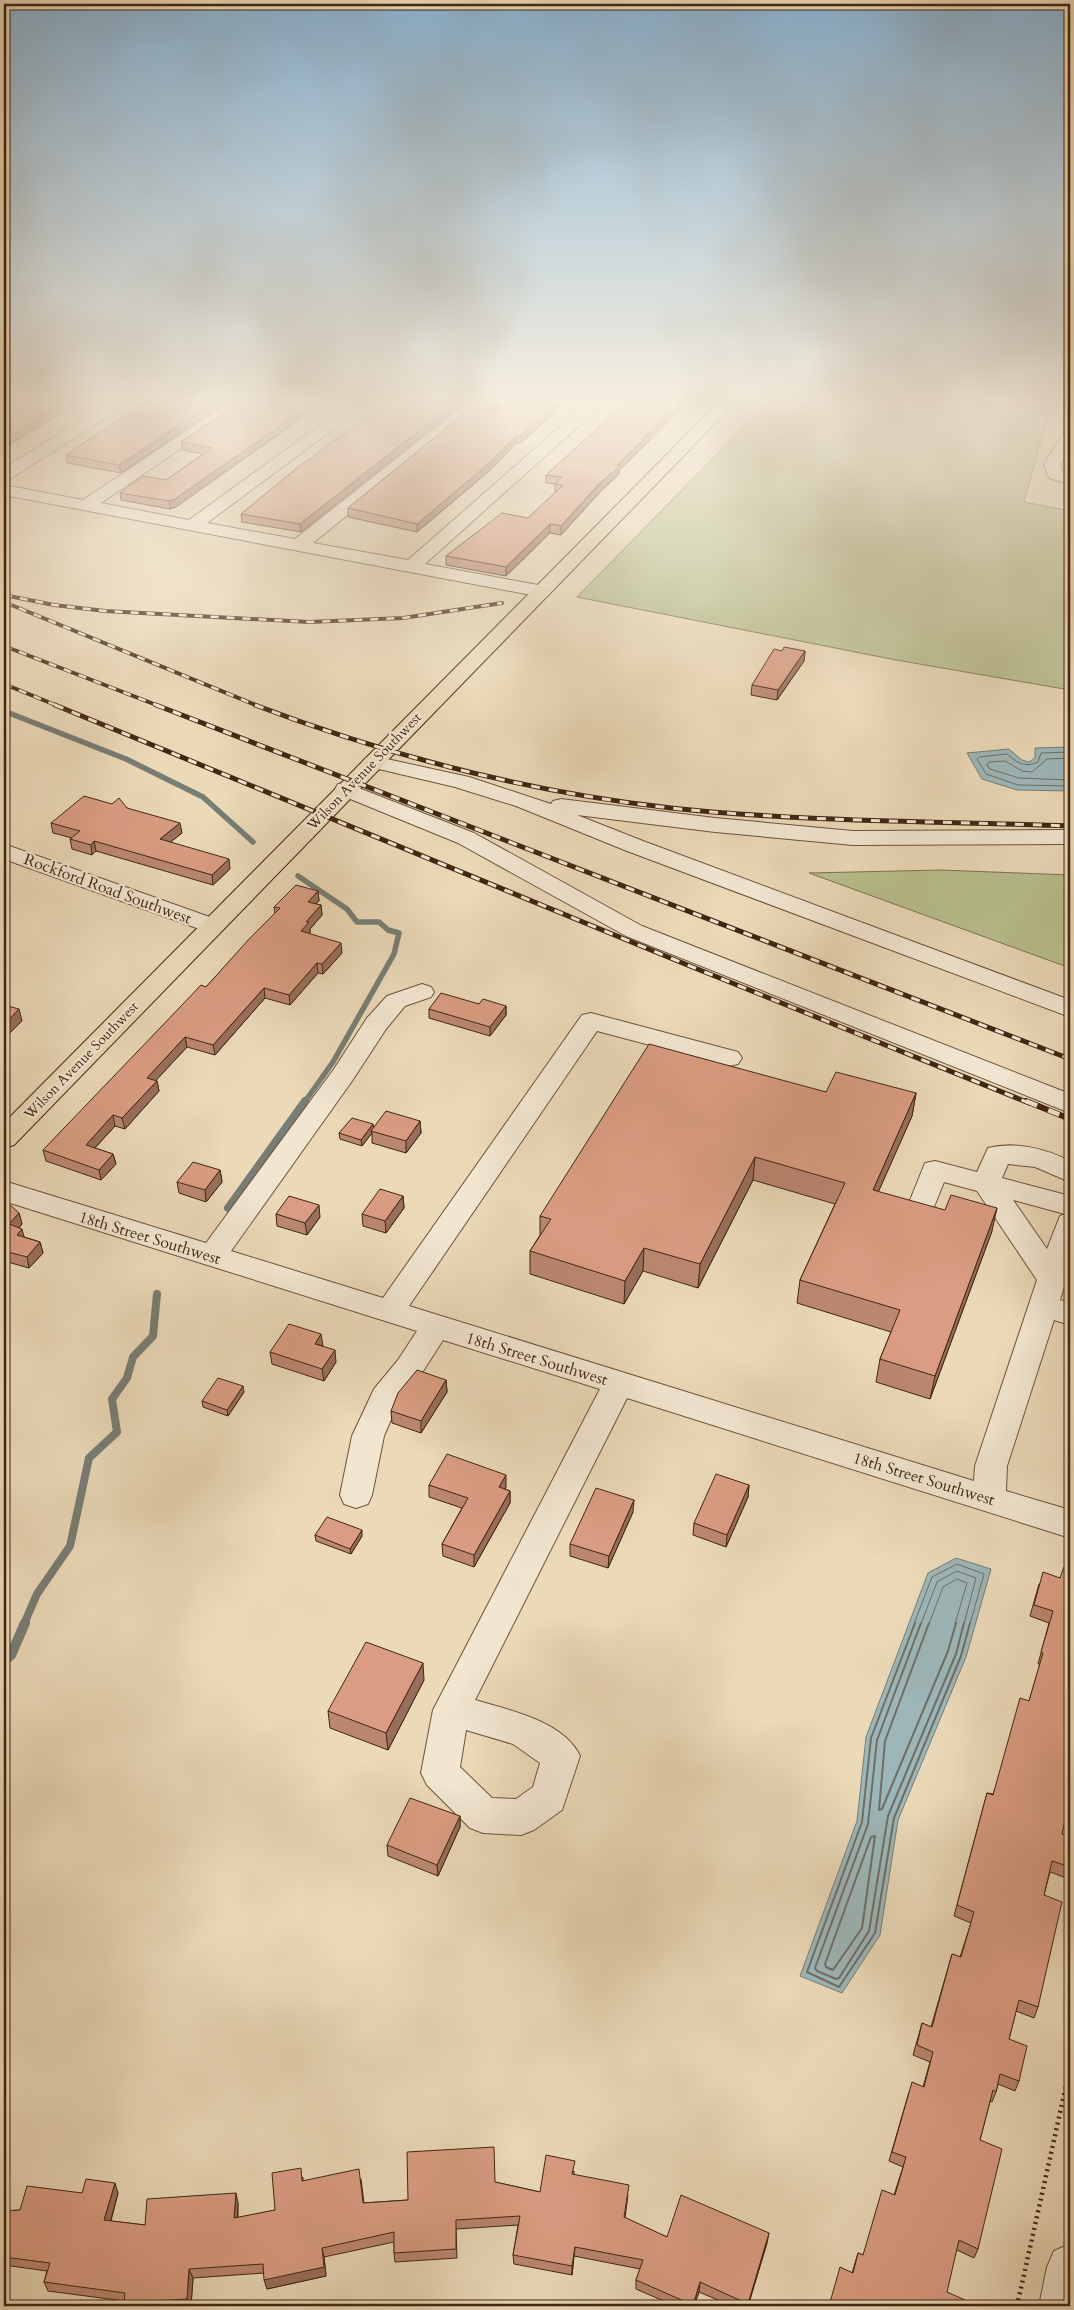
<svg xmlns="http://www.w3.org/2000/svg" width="1074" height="2310" font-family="Cardo,serif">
  <rect width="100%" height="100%" fill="#ebd9b8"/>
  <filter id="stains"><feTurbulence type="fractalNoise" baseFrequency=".004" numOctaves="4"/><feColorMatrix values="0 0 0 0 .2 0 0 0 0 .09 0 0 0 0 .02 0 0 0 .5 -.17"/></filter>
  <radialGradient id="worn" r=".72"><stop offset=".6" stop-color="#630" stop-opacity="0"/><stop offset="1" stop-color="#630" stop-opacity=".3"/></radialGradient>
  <g fill="#b8bf8e" stroke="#7c724f">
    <path d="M766 404H1051L1024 502 1070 511V690L896 660 577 597Z"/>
    <path d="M941 870 1070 875V968L809 873Z"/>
  </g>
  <g fill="#9db7b9" stroke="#787d75">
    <path d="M1070 747V791L1017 790 982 779 967 753 1009 749 1022 760 1029 762 1035 758V748Z"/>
    <path d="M956 1558 991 1569 966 1657 898 1820 880 1935 842 1993 800 1976 857 1821 866 1737 928 1573Z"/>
  </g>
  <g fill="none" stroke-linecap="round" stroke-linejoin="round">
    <g stroke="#6f6e64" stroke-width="1">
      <path d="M1070 752 1041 753 1038 762C1024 768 1018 763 1007 754L979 757 977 759 986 774 1018 785 1070 786"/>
      <path d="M1070 758 1047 759 1032 772 1022 771 1005 761 989 762 987 765 990 769 1019 778 1070 780"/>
      <path d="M914 1624 932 1577 957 1564 984 1574 970 1624"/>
      <path d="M921 1624 937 1582 957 1571 976 1578 964 1624"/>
      <path d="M929 1624 943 1587 957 1579 967 1583 955 1624"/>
    </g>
    <g stroke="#6f6e64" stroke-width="2">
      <path d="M915 1623 871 1738 862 1822 807 1972 839 1987 875 1933 894 1818 961 1656 970 1623"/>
      <path d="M921 1623 877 1740 868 1824 815 1968 817 1971 836 1979 839 1978 869 1931 888 1816 956 1654 964 1623"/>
      <path d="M929 1623 885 1741 879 1810 882 1809 948 1651 956 1623"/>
      <path d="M875 1836 862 1928 833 1970 826 1967 825 1964 871 1837Z"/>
    </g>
    <g stroke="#787d75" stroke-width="5.5">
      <path d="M4 711 126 759 203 797 253 842"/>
      <path d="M298 876 347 909 357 922H379L388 930 399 933 394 954 333 1062 304 1103"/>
    </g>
    <g stroke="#787d75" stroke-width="8">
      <path d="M228 1208 305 1101"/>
      <path d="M24 1624 37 1594 70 1546 89 1458 117 1432 112 1399 127 1378 133 1357 153 1336 157 1294"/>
    </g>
    <path stroke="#787d75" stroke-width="10" d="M4 1661 11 1655 25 1623"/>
    <g stroke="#6c533a" stroke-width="2">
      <g id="minor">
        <path d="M108 404H127L10 479 4 480V468Z"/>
        <path d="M227 404H246L101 503 189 520 349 404H367L207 523 295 539 466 404H484L313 543 408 560 586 404H603L425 564 549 587 551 591 549 595 542 597 4 495V485L83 500Z"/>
        <path d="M1070 431V448L1060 464 1062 471 1070 474V484L1049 478 1044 464 1064 433Z"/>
        <path d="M373 756 469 777 551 804 553 801 561 799 715 818 853 831 1070 830V844L853 845 715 832 577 815 643 841 1070 1000V1017L627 851 516 806 455 787 366 766 362 762 366 758Z"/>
        <path d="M346 783 474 833 642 926 1070 1094V1113L626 936 458 843 338 794 335 789 338 784Z"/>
        <path d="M4 844 221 921 225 926 221 931 213 933 205 931 4 859Z"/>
        <path d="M422 984 431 987 434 992 431 997 405 1006 386 1029 352 1081 231 1251 383 1298 582 1015 591 1013 738 1052 742 1058 738 1064 729 1066 597 1031 409 1306 974 1481 975 1466 1037 1280 977 1191 944 1182 930 1217 920 1220 910 1217 906 1210 925 1163 935 1161 977 1172 988 1148C1015 1141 1046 1149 1070 1161V1182L1035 1167 1008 1164 1002 1178 1070 1196V1267L1060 1300 1070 1303V1325L1054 1320 1007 1466 1006 1491 1070 1510V1538L627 1398 475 1700C509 1710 564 1721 580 1756L562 1810 534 1830 521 1835 483 1833 470 1828 427 1785 421 1773 433 1710 600 1389 443 1340 420 1376 398 1403 384 1436 372 1495 368 1504 356 1508 344 1504 340 1495 352 1436 374 1389 398 1360 417 1331 4 1201V1181L206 1243 334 1069 367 1018 387 996ZM1013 1200 1065 1214 1060 1216 1047 1249ZM466 1730 513 1744 540 1763 533 1787 516 1799 492 1798 460 1767Z"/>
        <path d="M1070 2244V2306H1039L1047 2267 1054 2251Z"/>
      </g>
    </g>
    <g stroke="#412610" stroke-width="2">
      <path id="major" d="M717 404H734L14 1145 4 1148V1123Z"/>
    </g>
    <path stroke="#412610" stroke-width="4.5" stroke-dasharray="2 4" stroke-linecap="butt" d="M1017 2306 1070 2068"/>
    <use href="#minor" fill="#f2e6d1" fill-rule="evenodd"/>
    <use href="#major" fill="#ebd9b8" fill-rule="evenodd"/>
    <g stroke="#412610" stroke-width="4">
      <g id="rail-far2">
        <path d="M4 595 54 605 105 611 309 622 403 618 502 603"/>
        <path d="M4 602 258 706"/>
        <path d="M4 646 159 706"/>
        <path d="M4 684 58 706"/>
      </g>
    </g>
    <g stroke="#412610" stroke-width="5">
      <g id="rail-far1">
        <path d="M55 705 685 964 1029 1103"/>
        <path d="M156 705 1070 1059"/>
        <path d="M255 705C389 756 528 792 671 808 803 822 937 821 1070 826"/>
      </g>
    </g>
    <g stroke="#412610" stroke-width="6">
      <path id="rail" d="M1026 1101 1070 1119"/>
    </g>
    <use href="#rail-far2" stroke="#f2e6d1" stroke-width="2.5" stroke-dasharray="8" stroke-linecap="butt"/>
    <use href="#rail-far1" stroke="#f2e6d1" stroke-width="3" stroke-dasharray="9" stroke-linecap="butt"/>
    <use href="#rail" stroke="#f2e6d1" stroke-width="4.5" stroke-dasharray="12" stroke-linecap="butt"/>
  </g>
  <g fill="#bb8771" stroke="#412610">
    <path d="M143 404H223L121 473 67 463 66 455Z"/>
    <path d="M237 404 176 507 170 509 121 500 120 493 166 480 203 454 182 450 181 442Z"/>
    <path d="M476 404H564L521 443H517L487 473 417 532 348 517V508Z"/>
    <path d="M660 429 619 471V474L600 492 561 535 550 533 506 576 446 565V556L528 518 556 492H555V484L546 483V475Z"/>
    <path d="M297 468 301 532 242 522 241 514Z"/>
    <path d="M782 651H805L804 661 777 700 751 695 752 685Z"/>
    <path d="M127 808 182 833 170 842 230 869 213 885 96 851 92 855 72 849 70 839 72 838 53 833 51 823Z"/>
    <path d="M318 891 319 901 316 904 321 905 322 915 310 929V933L309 934 342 953 323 974 318 973 290 1005 265 998 215 1055 187 1047 156 1080 157 1081 159 1091 125 1129 115 1126 95 1148 113 1154 116 1164 101 1180 46 1161 43 1150 206 987 275 913 274 907Z"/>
    <path d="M479 1004 506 1006V1015L490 1036 429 1018V1009Z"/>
    <path d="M826 1092 916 1093 912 1116 878 1192 992 1231 930 1399 876 1382 880 1359 891 1332 797 1303 800 1280 835 1204 753 1180 698 1288 643 1271 624 1304 530 1274V1251L540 1235V1216Z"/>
    <path d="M420 1121 421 1133 406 1153 372 1143V1133L362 1146 340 1139 339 1133Z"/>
    <path d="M220 1170 222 1182 206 1202 179 1193 177 1182Z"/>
    <path d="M403 1196 404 1208 386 1233 363 1226 362 1214Z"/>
    <path d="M4 1207 19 1213 22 1224 19 1228 24 1237 40 1242 43 1253 29 1268 4 1261Z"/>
    <path d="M276 1214 320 1217 307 1235 277 1226Z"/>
    <path d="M323 1346 336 1362 324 1381 272 1364 270 1352Z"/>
    <path d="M446 1380 447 1392 421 1433 392 1423 391 1411Z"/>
    <path d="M244 1392 228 1416 203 1407 202 1401Z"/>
    <path d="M429 1485 506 1487 505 1489 510 1491V1503L474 1567 443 1556 442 1544 462 1508 429 1497Z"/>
    <path d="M749 1485 748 1497 726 1547 693 1535 694 1523Z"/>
    <path d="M633 1512 608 1568 570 1556V1544Z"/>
    <path d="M315 1535 362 1536 351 1554 316 1541Z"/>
    <path d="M1060 1578 1062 1834 1070 1837V1868L1066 1878 1050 1872 1044 1895 1038 2007 1034 2018 1016 2011 1009 2039 1019 2081 1015 2091 998 2084 996 2092 992 2102 990 2101 980 2140 978 2249 974 2258 957 2250 852 2273 858 2253 863 2255 894 2195 903 2167 889 2161 909 2092 923 2087 930 2062 913 2055 919 2034 922 2023 931 2027 952 1954 960 1957 971 1923 954 1916 987 1793 993 1794 1029 1701 1040 1664H1038L1049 1623 1030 1616 1039 1584Z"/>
    <path d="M424 1680 388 1750 330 1728 328 1711Z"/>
    <path d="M460 1816V1827L438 1876 388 1856 387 1845Z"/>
    <path d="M574 2171V2175L628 2195 625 2218 667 2237 767 2243 748 2306H732L699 2292 694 2306H675L636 2289V2280L640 2269 574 2256 572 2275 514 2264 513 2255 518 2225 456 2229 457 2258 395 2262 394 2253V2242L324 2257 326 2276 267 2289 264 2273 193 2278 191 2306H125L124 2301 48 2291 44 2282 47 2271 4 2265V2211L20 2210 82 2193H118L111 2221 145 2225 238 2203V2218L275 2210 303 2177V2181L361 2179 364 2203 408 2200 495 2182 540 2192Z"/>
  </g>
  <g fill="#996e5c" stroke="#412610">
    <path d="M63 404H77L4 448V440Z"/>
    <path d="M211 404H223L121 473 119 465Z"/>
    <path d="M311 404H322L176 507 170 509 169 501Z"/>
    <path d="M453 404H463L301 532 300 524Z"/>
    <path d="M555 404H564L521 443V436Z"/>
    <path d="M679 404H686L619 471V474L600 492 561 535V526L617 465Z"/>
    <path d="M517 435V443L487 473 417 532V524Z"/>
    <path d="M550 524V533L506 576V567Z"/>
    <path d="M805 651 804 661 777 700 778 690Z"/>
    <path d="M180 823 182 833 162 849 160 839Z"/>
    <path d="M94 841 96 851 92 855 91 845Z"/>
    <path d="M229 859 230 869 213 885 212 875Z"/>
    <path d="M318 891 319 901 308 912V902Z"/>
    <path d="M321 905 322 915 310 929V933L302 941 301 931 306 922Z"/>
    <path d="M341 943 342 953 323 974 322 964Z"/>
    <path d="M317 963 318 973 290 1005 289 995Z"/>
    <path d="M264 988 265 998 215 1055 213 1045Z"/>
    <path d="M506 1006V1015L490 1036V1027Z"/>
    <path d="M19 1009 22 1021 4 1039V1025Z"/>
    <path d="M185 1037 187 1047 149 1088 147 1078Z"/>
    <path d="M157 1081 159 1091 125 1129 122 1118Z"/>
    <path d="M916 1093 912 1116 869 1213 873 1190Z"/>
    <path d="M113 1115 115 1126 88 1155 86 1145Z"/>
    <path d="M420 1121 421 1133 406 1153V1141Z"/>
    <path d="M373 1124 374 1130 371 1131 372 1133 362 1146 361 1140Z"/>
    <path d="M113 1154 116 1164 101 1180 99 1170Z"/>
    <path d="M755 1157 753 1180 698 1288 700 1264Z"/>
    <path d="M220 1170 222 1182 206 1202 205 1190Z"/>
    <path d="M403 1196 404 1208 386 1233 385 1221Z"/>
    <path d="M319 1205 320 1217 307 1235 305 1223Z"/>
    <path d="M997 1208 992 1231 930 1399 935 1376Z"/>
    <path d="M19 1213 22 1224 12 1235 9 1224Z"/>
    <path d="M22 1229 25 1240 17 1235Z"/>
    <path d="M40 1242 43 1253 29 1268 27 1257Z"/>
    <path d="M644 1248 643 1271 624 1304 625 1281Z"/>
    <path d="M321 1334 323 1346 315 1344Z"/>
    <path d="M335 1350 336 1362 324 1381 322 1369Z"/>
    <path d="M446 1380 447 1392 421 1433V1421Z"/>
    <path d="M243 1386 244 1392 228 1416 227 1410Z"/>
    <path d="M506 1475V1487L500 1499 499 1487Z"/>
    <path d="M749 1485 748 1497 726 1547 727 1535Z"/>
    <path d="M510 1491V1503L474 1567V1555Z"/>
    <path d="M634 1500 633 1512 608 1568 609 1556Z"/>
    <path d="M362 1530V1536L351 1554 350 1549Z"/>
    <path d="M423 1663 424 1680 388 1750 386 1733Z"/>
    <path d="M460 1816V1827L438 1876 437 1865Z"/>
    <path d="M115 2183 118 2193 108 2230 104 2220Z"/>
    <path d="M236 2193 238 2203 237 2228 234 2218Z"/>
    <path d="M769 2233 767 2243 748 2306V2304Z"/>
    <path d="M575 2247 574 2256 572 2275V2266Z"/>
    <path d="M322 2248 324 2257 326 2276 267 2289 264 2280Z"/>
    <path d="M189 2269 193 2278 191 2306H190L187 2299Z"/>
    <path d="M700 2282 699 2292 694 2306H693Z"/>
  </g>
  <g fill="#da9d83" stroke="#412610">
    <path d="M4 404H63L4 440Z"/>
    <path d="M143 404H211L119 465 66 455Z"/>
    <path d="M237 404H311L175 499 169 501 120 493 143 476 166 480 212 448 181 442Z"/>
    <path d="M387 404H453L300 524 241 514 297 468 357 424Z"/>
    <path d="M476 404H555L521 436 517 435 487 465 417 524 348 508Z"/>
    <path d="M624 404H679L617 465 620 466 600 483 561 526 550 524 506 567 446 556 502 513 528 518 563 485 555 484 562 477 546 475Z"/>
    <path d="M784 647 805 651 778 690 752 685 774 649 782 651Z"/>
    <path d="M84 796 112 804 119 798 127 808 180 823 160 839 229 859 212 875 94 841 91 845 70 839 80 831 51 823Z"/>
    <path d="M296 885 318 891 308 902 321 905 306 922H309L301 931 341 943 322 964 317 963 289 995 264 988 213 1045 185 1037 147 1078 157 1081 122 1118 113 1115 86 1145 113 1154 99 1170 43 1150 183 1004 201 985 206 987 250 938 280 908 274 907Z"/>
    <path d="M441 993 479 1004 483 999 506 1006 490 1027 429 1009Z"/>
    <path d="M4 1005 19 1009 4 1025Z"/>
    <path d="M649 1044 826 1092 836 1072 916 1093 873 1190 945 1210 951 1195 997 1208 935 1376 880 1359 900 1310 800 1280 845 1183 755 1157 700 1264 644 1248 625 1281 530 1251 551 1219 540 1216Z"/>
    <path d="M386 1111 420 1121 406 1141 371 1131Z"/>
    <path d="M352 1118 373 1124 361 1140 339 1133Z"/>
    <path d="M193 1162 220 1170 205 1190 177 1182Z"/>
    <path d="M380 1189 403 1196 385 1221 362 1214Z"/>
    <path d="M289 1196 319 1205 305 1223 276 1214Z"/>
    <path d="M8 1203 19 1213 9 1224 22 1229 17 1235 40 1242 27 1257 4 1251V1207Z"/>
    <path d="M289 1324 321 1334 315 1344 335 1350 322 1369 270 1352Z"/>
    <path d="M417 1370 446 1380 421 1421 391 1411 398 1393Z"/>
    <path d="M218 1378 243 1386 227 1410 202 1401Z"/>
    <path d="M447 1454 506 1475 499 1487 510 1491 474 1555 442 1544 468 1498 429 1485Z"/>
    <path d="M716 1474 749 1485 727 1535 694 1523Z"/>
    <path d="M596 1488 634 1500 609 1556 570 1544Z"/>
    <path d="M327 1517 362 1530 350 1549 315 1535Z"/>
    <path d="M1064 1567 1070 1569V1799L1062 1834 1070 1837V1867L1052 1861 1044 1895 1062 1902 1038 2007 1019 2000 1009 2039 1027 2046 1019 2081 1000 2074 996 2092 993 2090 980 2140 1002 2149 978 2249 959 2240 947 2292 965 2300 964 2306H829L840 2267 853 2273 858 2253 863 2255 882 2190 895 2195 906 2157 892 2152 912 2082 924 2087 933 2052 917 2045 922 2023 932 2027 952 1954 961 1957 974 1912 957 1905 987 1793 993 1795 1020 1698 1029 1701 1043 1653 1041 1652 1053 1611 1034 1605 1043 1572 1060 1578Z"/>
    <path d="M366 1642 423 1663 386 1733 328 1711Z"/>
    <path d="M410 1798 460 1816 437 1865 387 1845Z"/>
    <path d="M494 2147 495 2182 540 2192 546 2155 575 2161 572 2174 629 2185 624 2217 667 2237 681 2195 769 2233 748 2304 700 2282 693 2305 636 2280 643 2260 575 2247 572 2266 513 2255 520 2216 456 2220V2249L394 2253V2232L322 2248 324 2267 264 2280 263 2264 189 2269 187 2299 124 2303 125 2293 44 2282 50 2263 4 2257V2211L20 2210 27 2186 82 2193 86 2179 115 2183 104 2220 145 2225 147 2199 236 2193 234 2218 275 2210 272 2173 301 2168 302 2181 359 2169 363 2203 408 2200 407 2152Z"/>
  </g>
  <linearGradient id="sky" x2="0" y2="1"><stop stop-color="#8ab5d5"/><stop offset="0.55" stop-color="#f6eedf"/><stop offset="1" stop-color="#f6eedf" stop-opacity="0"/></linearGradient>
  <rect width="1074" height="728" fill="url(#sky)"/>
  <g text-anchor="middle" stroke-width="4.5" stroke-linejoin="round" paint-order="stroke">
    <g font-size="14" fill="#412610" stroke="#f2e6d1">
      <text transform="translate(364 771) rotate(-46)" y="5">Wilson Avenue Southwest</text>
      <text transform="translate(81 1060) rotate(-46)" y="5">Wilson Avenue Southwest</text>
    </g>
    <g font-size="16" fill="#412610" stroke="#f2e6d1">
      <text transform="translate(108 888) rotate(20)" y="6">Rockford Road Southwest</text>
      <text transform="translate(150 1237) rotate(17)" y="6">18th Street Southwest</text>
      <text transform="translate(537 1358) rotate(17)" y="6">18th Street Southwest</text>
      <text transform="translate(924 1478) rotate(17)" y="6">18th Street Southwest</text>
    </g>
  </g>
  <rect width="1074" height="2310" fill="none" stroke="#ebd9b8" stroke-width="20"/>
  <rect x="5" y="5" width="1064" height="2300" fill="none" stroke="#412610" stroke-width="2.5"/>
  <rect x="10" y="10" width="1054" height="2290" fill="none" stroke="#412610"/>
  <rect width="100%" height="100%" filter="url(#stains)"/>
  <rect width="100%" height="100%" fill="url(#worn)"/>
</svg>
